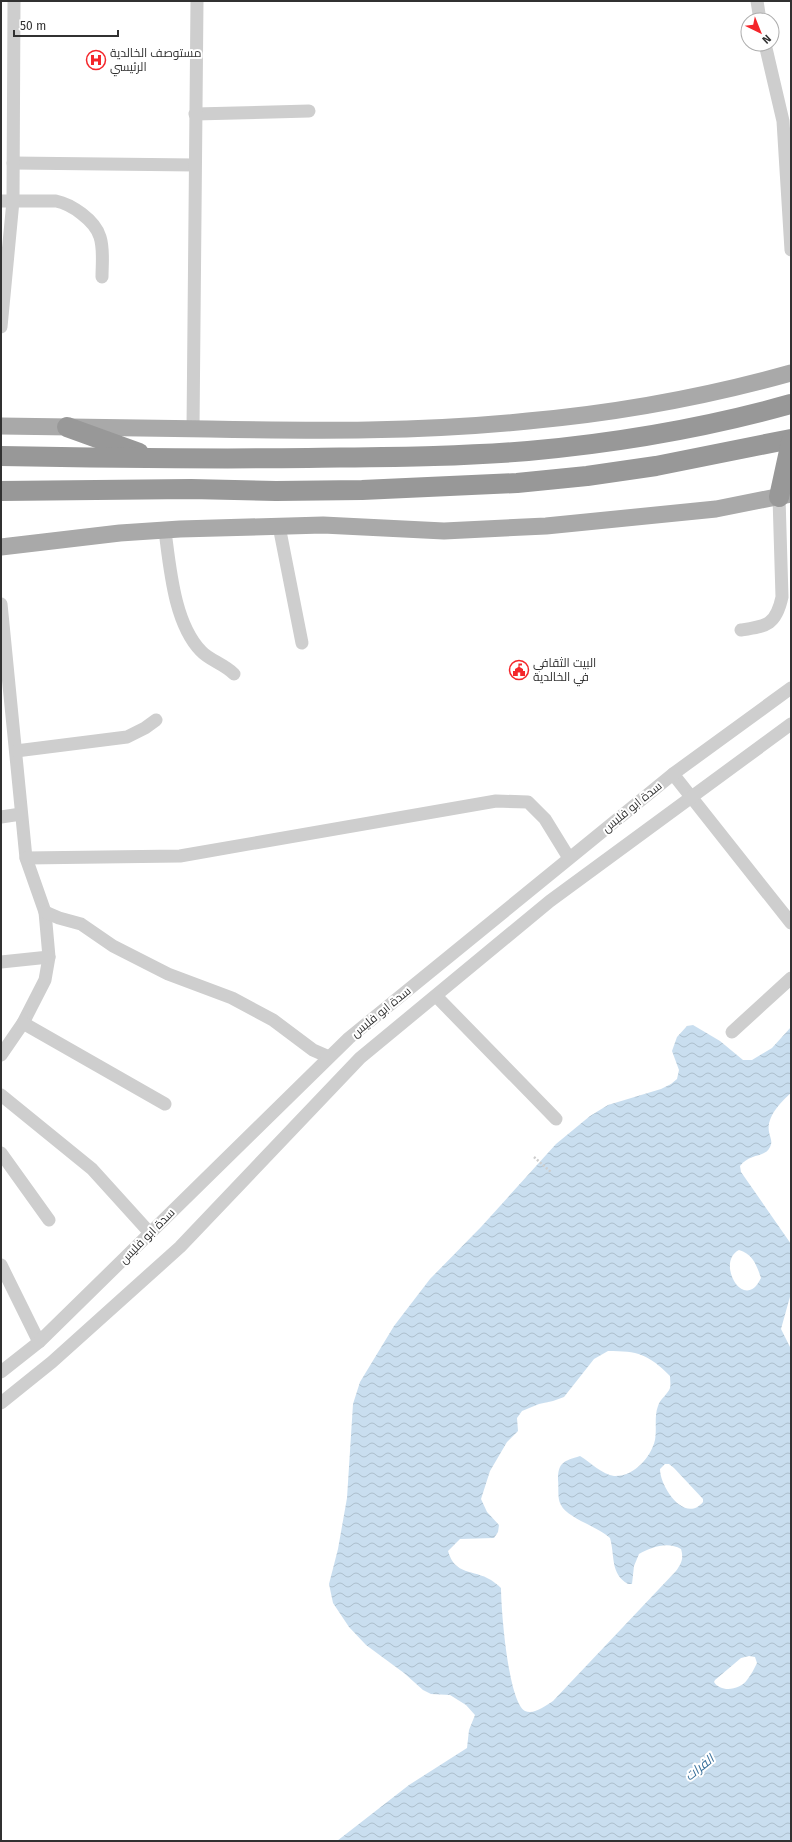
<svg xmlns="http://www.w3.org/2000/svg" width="792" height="1842" font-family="'Fira Sans',Cairo,sans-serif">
  <defs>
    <pattern id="water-waves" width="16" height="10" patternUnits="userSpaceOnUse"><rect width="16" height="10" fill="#c9deef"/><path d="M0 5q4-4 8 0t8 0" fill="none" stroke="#adbfcd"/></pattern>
  </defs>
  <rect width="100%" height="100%" fill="#fff"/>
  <path fill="url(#water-waves)" fill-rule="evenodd" d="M693 1025 720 1041 743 1060H752L772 1048 791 1027V1093C781 1102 766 1117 769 1132 770 1138 773 1141 770 1147 765 1158 750 1153 740 1166L741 1172 791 1244V1293L781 1329 791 1349V1841H337L409 1785 467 1748 469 1730 475 1715 466 1705 450 1695 431 1694 423 1690 404 1673 366 1645 349 1627 333 1603 329 1584 338 1549 347 1498 353 1404 360 1382 394 1326 430 1279 481 1227 556 1144 590 1116 608 1105 661 1089 671 1084 677 1079 679 1070 672 1051 677 1037 687 1026ZM739 1250C753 1254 757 1266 761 1278 744 1314 715 1262 739 1250ZM608 1351C638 1351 648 1354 670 1376 670 1379 671 1385 670 1388 668 1394 660 1399 658 1406 654 1416 657 1429 655 1440 651 1457 634 1477 614 1476 603 1475 590 1462 580 1456 564 1461 558 1462 558 1480 559 1487 557 1499 561 1505 567 1518 599 1527 610 1538 615 1555 610 1574 628 1584H632L634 1566 639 1554C651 1547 668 1541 681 1549 684 1559 681 1564 676 1571L553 1701C545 1706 534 1715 525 1711 508 1702 501 1608 501 1588 498 1585 494 1582 491 1580 473 1569 455 1576 448 1551L460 1539 494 1538 498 1532 499 1525 487 1512 481 1499 490 1471 507 1442 518 1431 517 1418 522 1411 539 1404 553 1401 564 1397 594 1359ZM665 1464H669L674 1468 703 1499V1502C685 1524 660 1487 660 1469ZM749 1656 755 1657 757 1663C754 1669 751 1675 747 1680 740 1690 721 1693 714 1682L715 1680 741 1658Z"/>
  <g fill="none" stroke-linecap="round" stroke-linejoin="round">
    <path stroke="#cecece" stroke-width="2.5" stroke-dasharray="2 2" stroke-linecap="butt" d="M534 1157 552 1173"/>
    <g stroke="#cecece" stroke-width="13">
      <path d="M757 1 760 20"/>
      <path d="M765 44 783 121 791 250"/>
      <path d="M195 114 309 111"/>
      <path d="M13 163 195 165"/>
      <path d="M1 201H56C71 204 95 220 100 237 104 249 102 264 102 277"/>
      <path d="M1 327 13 201 14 1"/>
      <path d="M193 429 197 1"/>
      <path d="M279 526 302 643"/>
      <path d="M165 531C170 568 174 623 201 651 209 660 224 664 234 674"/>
      <path d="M1 604 26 858 45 912 49 957 45 980 23 1023 1 1055"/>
      <path d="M741 630C767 626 776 625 782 597L779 497"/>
      <path d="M16 751 127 737 145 728 156 720"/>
      <path d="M673 774 791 923"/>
      <path d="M1 817 21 814"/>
      <path d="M26 858 180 856 496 801 528 802 545 819 569 858"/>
      <path d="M45 912 59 918 81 924 113 946 168 974 232 998 273 1020 313 1050 329 1057"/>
      <path d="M1 962 49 957"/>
      <path d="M436 996 556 1119"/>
      <path d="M23 1023 165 1104"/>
      <path d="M732 1032 791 978"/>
      <path d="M1 1095 92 1169 150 1233"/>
      <path d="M1 1153 49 1220"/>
      <path d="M1 1265 39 1342"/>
      <path d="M1 1372 39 1342 349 1038 673 774 791 688"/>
      <path d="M1 1403 52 1362 180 1247 360 1058 550 901 791 724"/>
    </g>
    <g stroke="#a9a9a9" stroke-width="17">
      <path d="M1 426C70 427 139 428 209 429 315 431 422 432 528 421 617 413 705 397 791 373"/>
      <path d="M1 547 120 533 180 529 323 525 444 531 546 526 716 509 791 494"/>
    </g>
    <g stroke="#989898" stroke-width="20">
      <path d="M67 427 139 453"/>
      <path d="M1 456C104 458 206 459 308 458 382 457 455 457 528 451 617 443 705 428 791 404"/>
      <path d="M1 491 191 489 276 491 362 490 517 483 587 476 656 466 791 439"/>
      <path d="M779 497 791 442"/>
    </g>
  </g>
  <defs>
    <g id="hospital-ring" transform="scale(1)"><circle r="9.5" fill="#fff" stroke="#f4262b" stroke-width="1.5"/><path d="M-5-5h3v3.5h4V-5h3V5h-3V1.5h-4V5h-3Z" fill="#f4262b"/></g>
    <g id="civic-ring" transform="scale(1)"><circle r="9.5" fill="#fff" stroke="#f4262b" stroke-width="1.5"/><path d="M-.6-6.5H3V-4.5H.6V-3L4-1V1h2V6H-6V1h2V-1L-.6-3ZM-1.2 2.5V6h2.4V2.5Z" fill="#f4262b"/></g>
  </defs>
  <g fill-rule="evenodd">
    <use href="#hospital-ring" x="96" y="60"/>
    <use href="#civic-ring" x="519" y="670"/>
  </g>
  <g text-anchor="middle" stroke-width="4" stroke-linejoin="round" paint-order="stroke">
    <g font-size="12" fill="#313131" stroke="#fff" text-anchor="start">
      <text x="110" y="57">مستوصف الخالدية<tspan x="110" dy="14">الرئيسي</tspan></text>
      <text x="533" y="667">البيت الثقافي<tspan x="533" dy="14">في الخالدية</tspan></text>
    </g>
    <g font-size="12" fill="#313131" stroke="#fff">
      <text transform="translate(632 807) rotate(-39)" y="4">سدة ابو فليس</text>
      <text transform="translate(381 1012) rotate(-39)" y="4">سدة ابو فليس</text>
      <text transform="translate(147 1236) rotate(-45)" y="4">سدة ابو فليس</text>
    </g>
    <g font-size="13" font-style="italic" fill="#376f9a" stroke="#fff">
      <text transform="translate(699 1767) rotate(-39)" y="5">الفرات</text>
    </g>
  </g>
  <rect width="792" height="1842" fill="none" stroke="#313131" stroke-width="4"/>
  <g transform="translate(760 32) rotate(137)"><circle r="19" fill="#ffffff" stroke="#adadad"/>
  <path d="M0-3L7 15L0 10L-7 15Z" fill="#f4262b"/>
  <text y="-6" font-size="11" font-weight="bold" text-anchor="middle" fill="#313131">N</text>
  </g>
  <path d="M14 30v6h104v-6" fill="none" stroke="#313131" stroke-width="2"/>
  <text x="20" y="30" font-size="12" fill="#313131" stroke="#ffffff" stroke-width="3" paint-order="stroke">50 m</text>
</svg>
